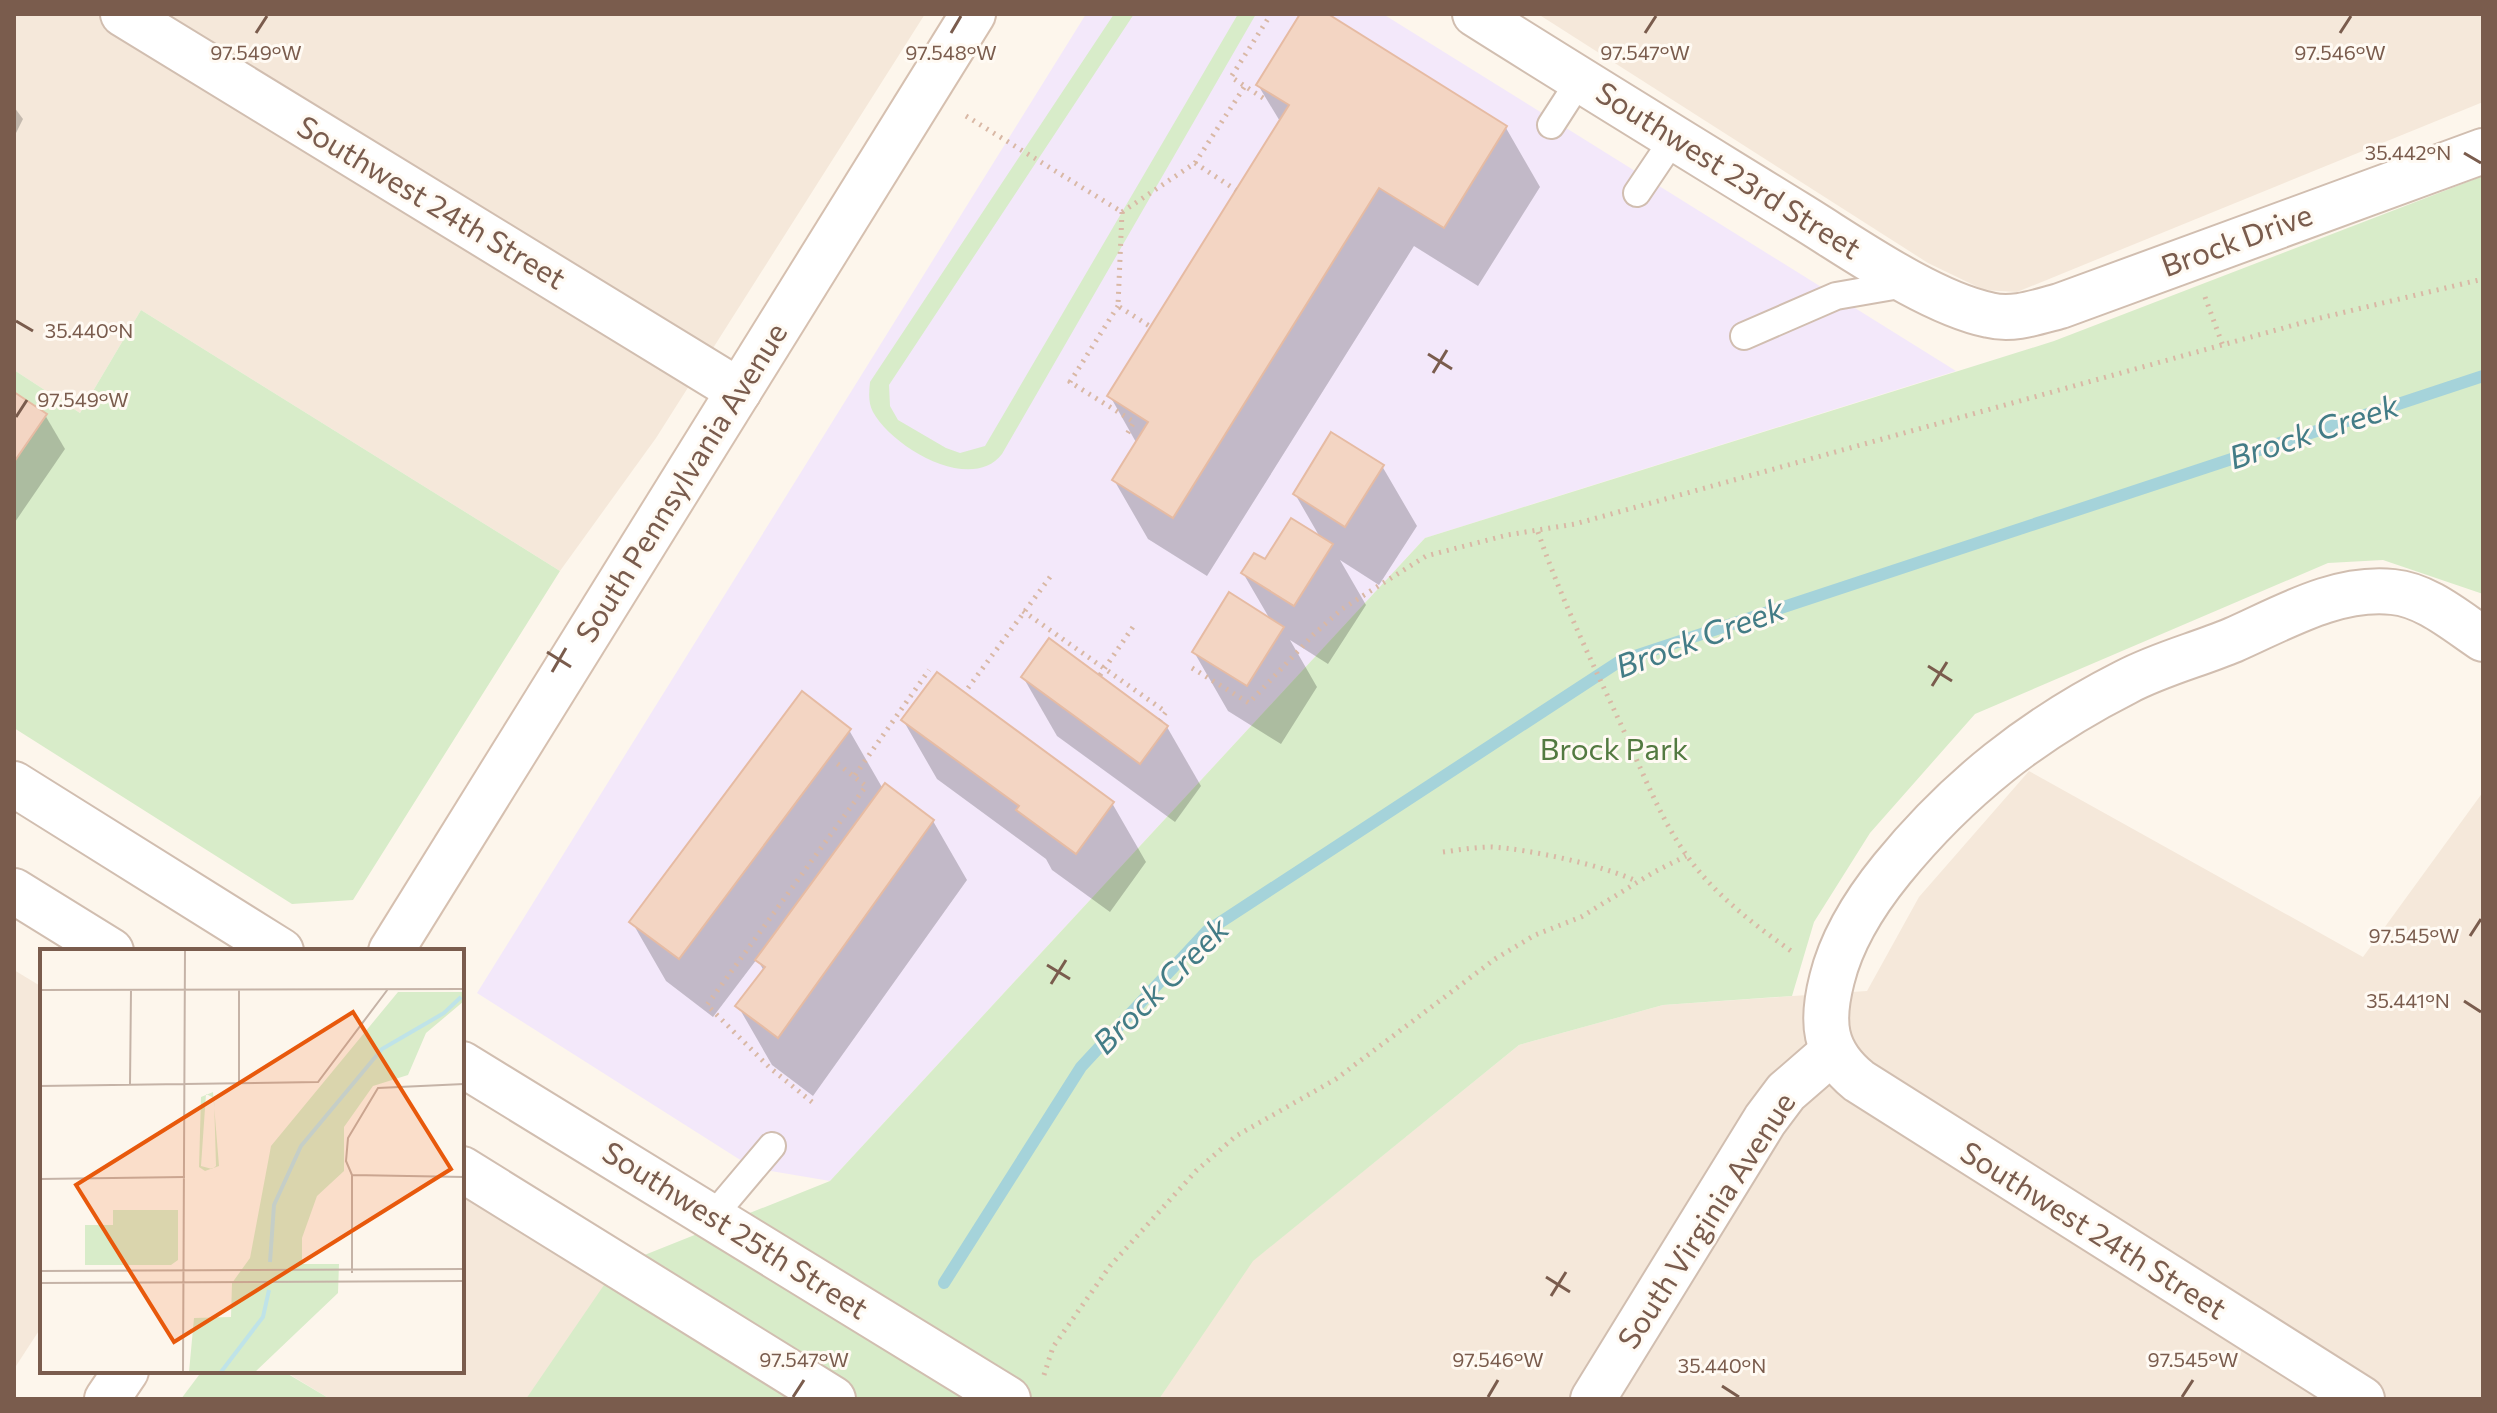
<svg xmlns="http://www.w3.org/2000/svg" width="2497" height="1413" font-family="Commissioner,sans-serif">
  <rect width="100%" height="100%" fill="#fdf6ec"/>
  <g fill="#f5e8da">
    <path d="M14 14H925L656 438 560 571 141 310 80 413 14 370Z"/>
    <path d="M1538 14H2483V102L2017 292 1984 290 1928 263Z"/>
    <path d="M2029 771 2363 957 2483 792V1399H1158L1235 1275 1519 1045 1663 1005 1867 991 1919 897Z"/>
    <path d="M14 970 42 987V1326L14 1369Z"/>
    <path d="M462 1195 607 1284 527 1399H330L284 1371H462Z"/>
  </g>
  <path fill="#f3e8fa" d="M1086 14H1383L1956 371 1425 538 830 1181 753 1168 477 993Z"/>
  <g fill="#d8ecc9">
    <path d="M1114 14H1134L889 385 890 406 898 420 946 448 960 453 985 446 1238 14H1256L1002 454C971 494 892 447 873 412 868 402 869 393 870 382Z"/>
    <path d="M2483 176V594L2383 560 2328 563 1975 714 1870 833 1814 922 1792 996 1663 1005 1519 1045 1253 1261 1159 1399H526L617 1266 830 1181 1425 538 2054 341Z"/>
    <path d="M141 310 560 571 353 900 292 904 14 728V370L80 413Z"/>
    <path d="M202 1371H283L330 1399H181Z"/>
  </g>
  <g fill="#0003">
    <path d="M1303 14H1324L1506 128 1540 187 1478 286 1414 246 1207 576 1148 539 1114 480 1137 444 1110 396 1281 123 1258 85Z"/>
    <path d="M14 107 23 119 14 137Z"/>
    <path d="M14 394 45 415 65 449 15 522Z"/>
    <path d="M1382 466 1417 526 1379 585 1340 560 1366 605 1328 664 1290 640 1317 687 1281 744 1228 711 1194 652 1271 621 1243 573 1321 539 1295 494Z"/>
    <path d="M1023 677 1167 727 1201 786 1175 822 1057 736Z"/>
    <path d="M903 720 1112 803 1146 862 1110 912 1052 870 1046 859 937 779Z"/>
    <path d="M849 730 883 789 933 821 967 880 813 1096 772 1065 738 1006 764 971 757 959 713 1017 666 981 632 922Z"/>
  </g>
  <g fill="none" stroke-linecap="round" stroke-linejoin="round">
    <path stroke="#a5d3da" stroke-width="12" d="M944 1283 1081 1067 1207 931 1620 661 2483 376"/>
  </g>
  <g fill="#f3d5c3" stroke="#e6bba3" stroke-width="2">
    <path d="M1300 14H1328L1507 126 1444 228 1379 188 1173 518 1112 480 1148 422 1107 396 1289 105 1256 85Z"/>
    <path d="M14 392 47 414 14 462Z"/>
    <path d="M1331 432 1384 465 1345 527 1293 494Z"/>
    <path d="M1291 518 1333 544 1294 606 1241 573 1254 553 1265 559Z"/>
    <path d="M1229 592 1284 627 1247 686 1192 652Z"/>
    <path d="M1049 638 1168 726 1140 764 1021 677Z"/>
    <path d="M937 672 1114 802 1076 854 1016 810 1019 806 901 720Z"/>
    <path d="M802 691 851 729 679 959 629 922Z"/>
    <path d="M885 783 934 820 778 1038 735 1006 765 967 755 960Z"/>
  </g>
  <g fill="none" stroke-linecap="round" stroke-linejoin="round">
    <g stroke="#d1beb0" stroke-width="30">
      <g id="service">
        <path d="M1551 125 1580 80"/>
        <path d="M1637 193 1674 138"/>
        <path d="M1744 336 1836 296 1911 283"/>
        <path d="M712 1217 772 1146"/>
      </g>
    </g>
    <g stroke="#d1beb0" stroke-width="48">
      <g id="minor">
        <path d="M123 14 739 391"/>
        <path d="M1475 14C1581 81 1689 147 1796 213 1850 246 1928 302 1989 315 2013 321 2037 312 2060 306L2483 151"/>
        <path d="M1593 1399 1765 1120 1786 1092 1831 1053"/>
        <path d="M2362 1399 1859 1081C1823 1052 1821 1022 1832 979 1842 938 1866 901 1892 869 1958 788 2033 729 2126 682 2160 664 2197 655 2233 640 2283 618 2336 586 2393 592 2426 595 2456 621 2483 639"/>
      </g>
    </g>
    <g stroke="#d1beb0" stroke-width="48">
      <g id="tertiary">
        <path d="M14 784 281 951"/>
        <path d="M14 891 111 951"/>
        <path d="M462 1064 1008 1399"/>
        <path d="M462 1169 833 1399"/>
      </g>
    </g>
    <g stroke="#d6c0b0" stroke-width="48">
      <g id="secondary">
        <path d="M391 951 973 14"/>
        <path d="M107 1399 126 1371"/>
      </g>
    </g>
    <g stroke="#d9b8a5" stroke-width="5" stroke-dasharray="2 6" stroke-linecap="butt">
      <path d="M1263 98 1231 77 1271 14"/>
      <path d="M966 116 1122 212"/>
      <path d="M1195 163 1236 190"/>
      <path d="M1122 212 1195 163 1245 86"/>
      <path d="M1122 212 1118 306 1151 327"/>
      <path d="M2205 297 2223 346"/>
      <path d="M1118 306 1070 382 1134 422 1126 436"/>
      <path d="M1538 532C1561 599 1593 664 1623 729 1644 775 1664 829 1697 869 1724 902 1760 929 1794 953"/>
      <path d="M1023 611 1166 712 1160 720"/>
      <path d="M1192 668 1249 703 1314 634 1342 609 1426 556 1507 535 1575 524 2316 319 2483 279"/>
      <path d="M1100 675 1135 624"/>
      <path d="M968 688 1053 573"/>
      <path d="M855 775 929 670"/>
      <path d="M1443 852C1459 850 1475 847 1492 847 1528 849 1607 866 1638 882"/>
      <path d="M812 1102 769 1067 707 1005 866 786 834 761"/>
      <path d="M1044 1375 1053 1347 1110 1266 1196 1171 1236 1136 1336 1079 1495 959 1535 935 1581 917 1654 872 1686 856"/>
    </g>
    <use href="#service" stroke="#fff" stroke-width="26"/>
    <use href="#minor" stroke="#fff" stroke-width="44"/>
    <use href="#tertiary" stroke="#fff" stroke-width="44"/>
    <use href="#secondary" stroke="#fff" stroke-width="44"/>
  </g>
  <path fill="none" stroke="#7a5c4d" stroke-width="3" d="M256 33 267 16M951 33 961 16M1645 33 1656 16M2340 33 2351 16M2464 153 2481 163M16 321 33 331M1428 354 1452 369M1433 373 1447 350M16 417 27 400M547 652 571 667M1928 666 1952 681M552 672 566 648M1932 686 1947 662M2470 936 2481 919M1047 965 1070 979M1051 984 1066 960M2464 1001 2481 1012M1546 1277 1570 1292M1551 1296 1566 1272M1722 1386 1739 1397M793 1397 804 1380M1488 1397 1498 1380M2182 1397 2193 1380"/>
  <g text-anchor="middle" stroke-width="6" stroke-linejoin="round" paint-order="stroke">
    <g font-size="30" fill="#7a5c4d" stroke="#fffaf3">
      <text transform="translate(1728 171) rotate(32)" y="10">Southwest 23rd Street</text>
      <text transform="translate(431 203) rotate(31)" y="10">Southwest 24th Street</text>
      <text transform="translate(2237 241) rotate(-20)" y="10">Brock Drive</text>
      <text transform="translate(682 483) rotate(-58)" y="10">South Pennsylvania Avenue</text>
      <text transform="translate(1707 1221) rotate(-57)" y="10">South Virginia Avenue</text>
      <text transform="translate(735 1231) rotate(32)" y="10">Southwest 25th Street</text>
      <text transform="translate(2093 1231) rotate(32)" y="10">Southwest 24th Street</text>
    </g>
    <g font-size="30" fill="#537a41" stroke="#fffaf3">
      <text x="1614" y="760">Brock Park</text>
    </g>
    <g font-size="32" font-style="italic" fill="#437c86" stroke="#fffaf3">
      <text transform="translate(2314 432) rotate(-18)" y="11">Brock Creek</text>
      <text transform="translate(1700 638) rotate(-20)" y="11">Brock Creek</text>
      <text transform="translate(1161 986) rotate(-45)" y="11">Brock Creek</text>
    </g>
  </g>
  <g transform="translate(40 949)">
    <rect width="424" height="424" fill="#fdf6ec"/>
    <path d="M358 43H424V52L386 84 368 126 333 137 304 178V222L277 247 262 289V315H299L298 344 215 423H149L154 369 191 368 192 334 210 309 231 197ZM173 143 179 217 165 222 159 218 161 148ZM166 145 174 149 176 217 172 220 161 217ZM73 261H138V311L131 316H45V276H73Z" fill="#d8ecc9" fill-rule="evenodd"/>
    <path fill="none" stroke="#bfe3e8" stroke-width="4" d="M230 313 234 256 261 197 342 100 404 64 421 48M181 423 223 368 229 341"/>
    <path fill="none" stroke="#c5b3a7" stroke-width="2" d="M0 41 424 40M199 41V135M90 136 91 41M0 137 278 133 348 40M312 226 306 212 308 189 338 139 424 135M312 226 424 228M312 226V324M0 230 145 228M0 322 424 320M0 334 424 332M143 423 145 1"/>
    <path fill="#e8590c" fill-opacity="0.15" stroke="#e8590c" stroke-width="4" d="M313 63 411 220 134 393 36 236Z"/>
    <rect width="424" height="424" fill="none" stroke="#7a5c4d" stroke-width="4"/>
  </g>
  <g font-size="20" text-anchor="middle" fill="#7a5c4d" stroke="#fffaf3" stroke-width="6" stroke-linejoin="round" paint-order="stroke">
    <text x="256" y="60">97.549°W</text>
    <text x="951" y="60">97.548°W</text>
    <text x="1645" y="60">97.547°W</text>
    <text x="2340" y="60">97.546°W</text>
    <text x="2408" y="160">35.442°N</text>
    <text x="89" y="338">35.440°N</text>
    <text x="83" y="407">97.549°W</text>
    <text x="2414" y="943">97.545°W</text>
    <text x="2408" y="1008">35.441°N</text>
    <text x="804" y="1367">97.547°W</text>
    <text x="1498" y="1367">97.546°W</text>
    <text x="2193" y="1367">97.545°W</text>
    <text x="1722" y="1373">35.440°N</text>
  </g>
  <rect width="2497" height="1413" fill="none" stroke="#7a5c4d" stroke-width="32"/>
</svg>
